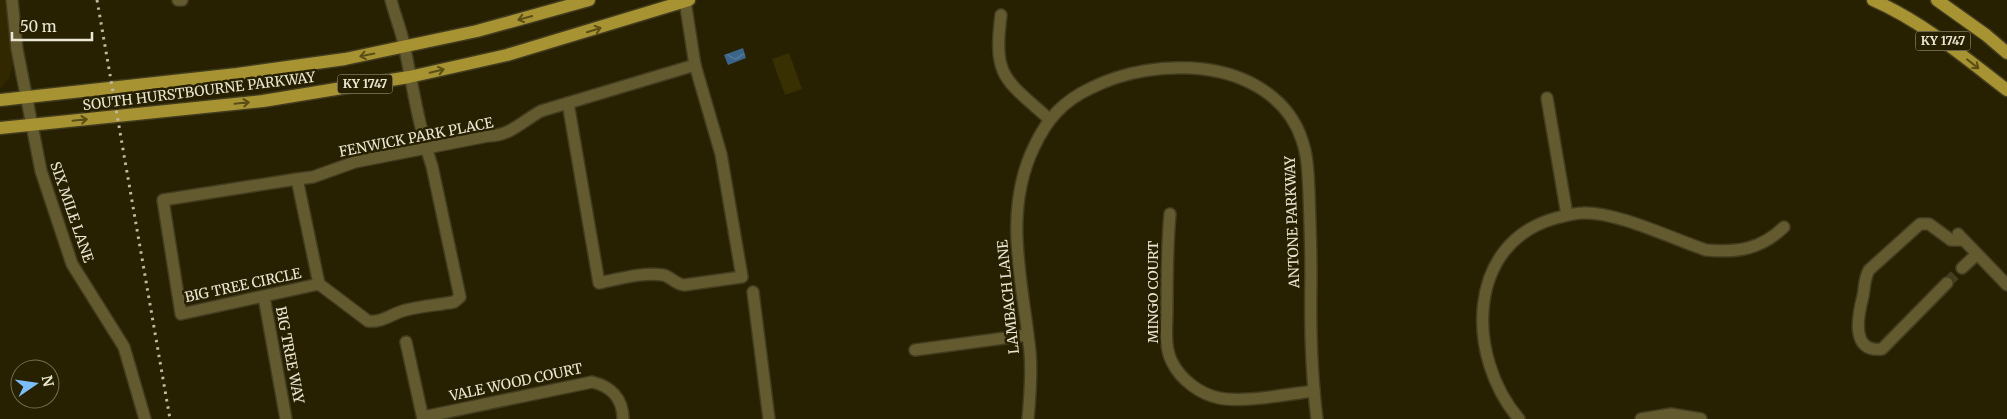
<svg xmlns="http://www.w3.org/2000/svg" width="2007" height="419" font-family="Merriweather,serif">
  <defs>
    <pattern id="water-waves" width="16" height="10" patternUnits="userSpaceOnUse" patternTransform="scale(1.25)"><rect width="16" height="10" fill="#3b658a"/><path d="M0 5q4-4 8 0t8 0" fill="none" stroke="#587b9a"/></pattern>
  </defs>
  <rect width="100%" height="100%" fill="#272001"/>
  <path fill="#312800" d="M0 0H12L17 49 9 79 0 89Z"/>
  <path fill="#382f03" d="M789 53 802 89 785 95 772 59Z"/>
  <path fill="url(#water-waves)" d="M743 48 746 58 728 65 724 55Z"/>
  <g fill="none" stroke-linecap="round" stroke-linejoin="round">
    <path stroke="#443e21" stroke-width="11" stroke-dasharray="11 5.5" stroke-linecap="butt" d="M1947 283 1962 268"/>
    <g stroke="#423c1f" stroke-width="14">
      <g id="minor">
        <path d="M12 0 17 49 41 171 72 264 124 347 145 419"/>
        <path d="M178 0H182"/>
        <path d="M1001 15C993 78 1005 79 1049 119"/>
        <path d="M1547 98 1567 215"/>
        <path d="M568 103 599 283C619 279 642 272 663 275 670 276 675 284 684 285L742 277 721 154 695 65 685 1"/>
        <path d="M297 179 319 284 181 314 163 200 297 179 313 177 355 162 488 136C512 135 521 122 541 111L695 65"/>
        <path d="M1170 214C1167 246 1167 277 1167 309 1167 326 1164 347 1172 362 1181 380 1200 394 1219 398 1245 403 1287 394 1314 391"/>
        <path d="M1958 234 2007 285"/>
        <path d="M1962 268 1976 255"/>
        <path d="M1947 283 1882 349C1850 353 1858 315 1863 296 1865 286 1864 279 1869 270L1920 224H1929L1951 240H1962"/>
        <path d="M319 284 368 321C383 323 392 313 406 310 421 306 438 305 454 302L460 297 432 166C419 128 413 88 405 49 402 32 395 16 391 0"/>
        <path d="M753 292 769 419"/>
        <path d="M264 297 286 419"/>
        <path d="M406 342 423 419"/>
        <path d="M915 350 1027 335"/>
        <path d="M423 417 592 382C610 386 623 398 623 419"/>
        <path d="M1028 419C1030 397 1032 375 1030 352 1023 283 1002 213 1034 147 1047 119 1063 101 1091 88 1125 71 1165 65 1203 69 1246 74 1288 97 1302 140 1308 157 1308 175 1309 193 1310 221 1311 249 1311 277 1310 325 1311 372 1317 419"/>
        <path d="M1519 419C1466 357 1465 243 1556 218 1565 216 1574 213 1583 213 1615 211 1673 239 1706 250 1738 253 1761 249 1784 227"/>
        <path d="M1641 419 1671 414 1701 419"/>
      </g>
    </g>
    <g stroke="#423c1f" stroke-width="15">
      <g id="major">
        <path d="M1873 0C1923 22 1964 57 2007 90"/>
        <path d="M1937 0 1986 35 2007 53"/>
        <path d="M0 100 237 74 345 59 477 31 589 0"/>
        <path d="M0 128 263 101 409 77 507 55 689 0"/>
      </g>
    </g>
    <use href="#minor" stroke="#645a30" stroke-width="11"/>
    <use href="#major" stroke="#a89333" stroke-width="12"/>
    <path stroke="#bebaa5" stroke-width="3" stroke-dasharray="2.5 5" stroke-linecap="butt" d="M97 0 170 419"/>
  </g>
  <defs><path id="oneway-shaft" d="M-6 0H5M1.5-3L5.5 0L1.5 3" fill="none" stroke-width="1.6" stroke-linecap="round" stroke-linejoin="round" transform="scale(1.25)"/></defs>
  <g stroke="#5b4e15">
    <use href="#oneway-shaft" transform="translate(525 18) rotate(165)"/>
    <use href="#oneway-shaft" transform="translate(594 30) rotate(-17)"/>
    <use href="#oneway-shaft" transform="translate(367 55) rotate(169)"/>
    <use href="#oneway-shaft" transform="translate(1973 64) rotate(38)"/>
    <use href="#oneway-shaft" transform="translate(437 71) rotate(-13)"/>
    <use href="#oneway-shaft" transform="translate(242 103) rotate(-6)"/>
    <use href="#oneway-shaft" transform="translate(80 120) rotate(-6)"/>
  </g>
  <g text-anchor="middle" stroke-width="5" stroke-linejoin="round" paint-order="stroke">
    <g fill="#272001" stroke="#b0ab95" stroke-width="1">
      <rect x="1915.5" y="31.5" width="55" height="19" rx="4"/>
      <rect x="337.5" y="74.5" width="55" height="19" rx="4"/>
    </g>
    <g font-size="12" font-weight="bold" fill="#ebe7d5">
      <text x="1943" y="45">KY 1747</text>
      <text x="365" y="88">KY 1747</text>
    </g>
    <g font-size="14" fill="#ebe7d5" stroke="#272001">
      <text transform="translate(199 91) rotate(-7)" y="5">SOUTH HURSTBOURNE PARKWAY</text>
      <text transform="translate(416 137) rotate(-11)" y="5">FENWICK PARK PLACE</text>
      <text transform="translate(72 212) rotate(71)" y="5">SIX MILE LANE</text>
      <text transform="translate(1292 222) rotate(-92)" y="5">ANTONE PARKWAY</text>
      <text transform="translate(243 285) rotate(-12)" y="5">BIG TREE CIRCLE</text>
      <text transform="translate(1153 292) rotate(-90)" y="5">MINGO COURT</text>
      <text transform="translate(1008 297) rotate(-96)" y="5">LAMBACH LANE</text>
      <text transform="translate(290 355) rotate(79)" y="5">BIG TREE WAY</text>
      <text transform="translate(516 382) rotate(-12)" y="5">VALE WOOD COURT</text>
    </g>
  </g>
  <g transform="translate(35 384) rotate(77)"><circle r="24" fill="#272001" stroke="#757056"/>
  <path d="M0-4L9 19L0 12L-9 19Z" fill="#7dbef9"/>
  <text y="-8" font-size="14" font-weight="bold" text-anchor="middle" fill="#ebe7d5">N</text>
  </g>
  <path d="M12 32v8h80v-8" fill="none" stroke="#ebe7d5" stroke-width="2.5"/>
  <text x="20" y="32" font-size="15" fill="#ebe7d5" stroke="#272001" stroke-width="4" paint-order="stroke">50 m</text>
</svg>
